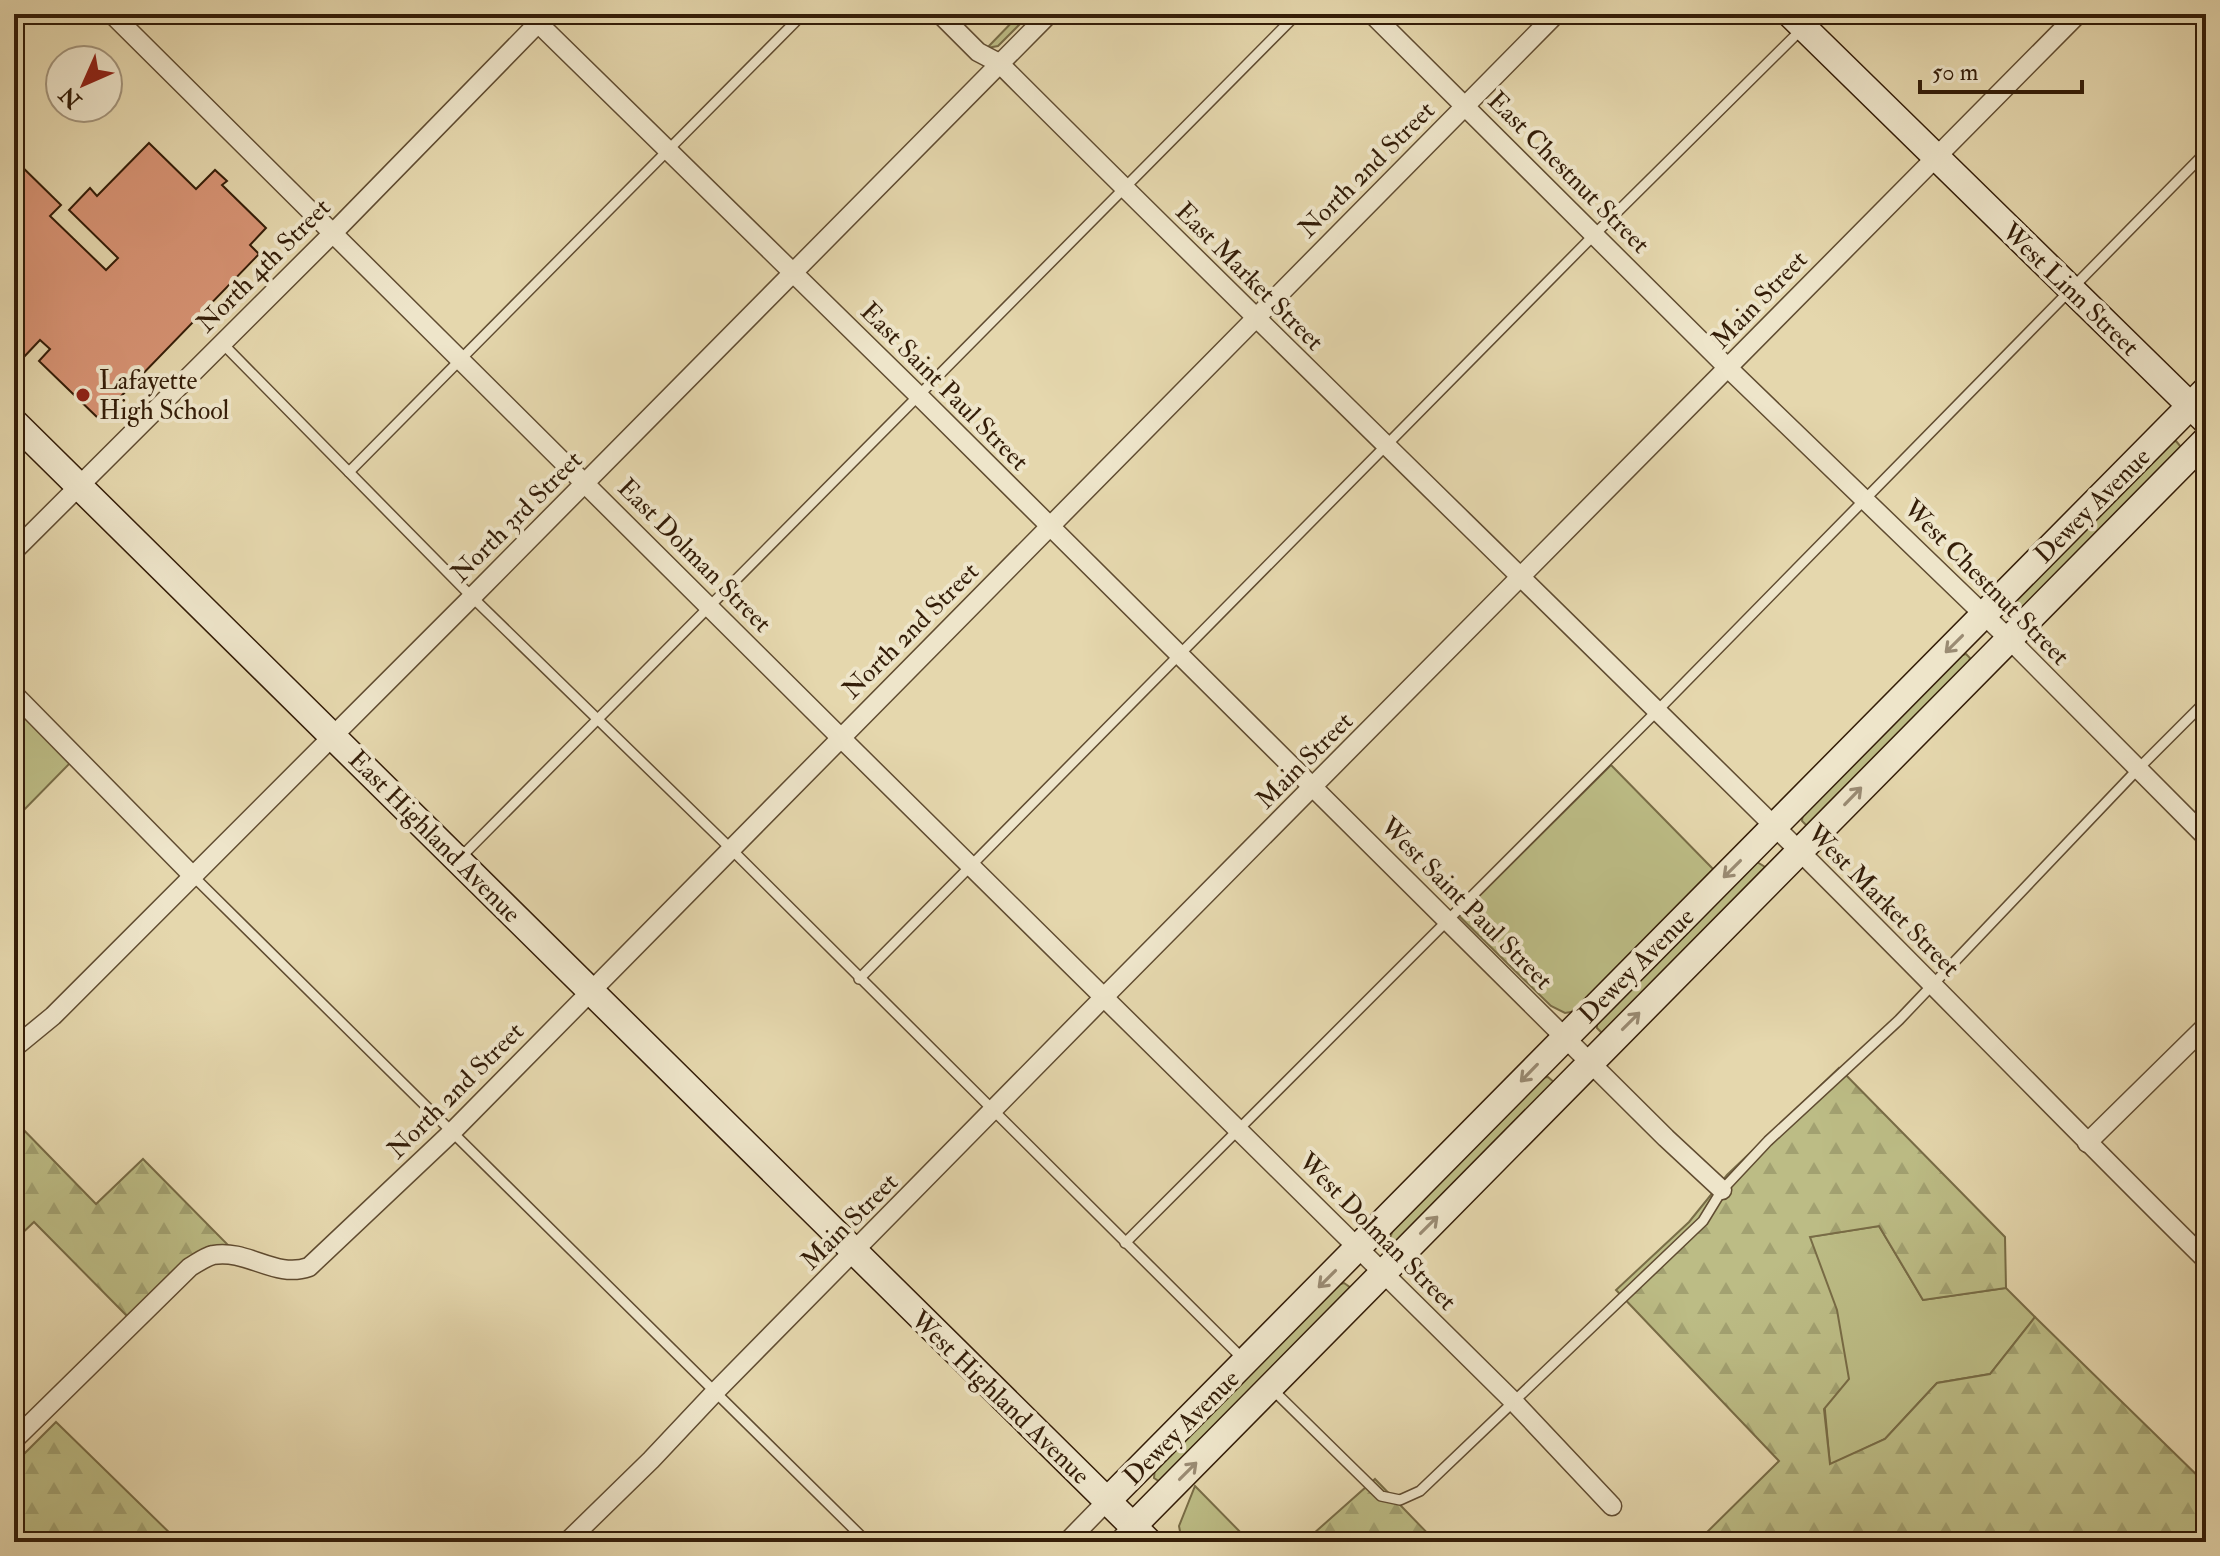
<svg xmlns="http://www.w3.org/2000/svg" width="2220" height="1556" font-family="'IM FELL Double Pica',serif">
  <defs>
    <pattern id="forest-firs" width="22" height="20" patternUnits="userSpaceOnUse" patternTransform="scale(2)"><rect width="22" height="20" fill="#bcbc85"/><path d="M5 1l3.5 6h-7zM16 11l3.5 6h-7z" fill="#a2a171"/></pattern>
  </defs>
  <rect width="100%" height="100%" fill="#e5d7ad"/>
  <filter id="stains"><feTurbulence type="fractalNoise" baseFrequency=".0025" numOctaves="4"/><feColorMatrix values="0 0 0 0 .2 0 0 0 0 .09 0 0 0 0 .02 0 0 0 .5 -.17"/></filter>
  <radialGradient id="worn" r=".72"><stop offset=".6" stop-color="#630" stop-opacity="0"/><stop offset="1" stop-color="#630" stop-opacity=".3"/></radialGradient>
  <g fill="#bcbc85" stroke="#786c46" stroke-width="2">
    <path d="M1020 14H1030L998 46 987 48Z"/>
    <path d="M2176 441 2181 447 2026 609 2019 610 2015 606V599L2168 443Z"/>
    <path d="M1966 654 1970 658 1968 666 1807 826 1802 821 1803 813 1959 656Z"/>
    <path d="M14 704 72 761 14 820Z"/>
    <path d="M1611 765 1716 872 1577 1011 1565 1013 1551 1006 1459 916Z"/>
    <path d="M1757 862 1765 867 1762 875 1602 1033 1597 1028V1021Z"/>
    <path d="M1548 1077 1555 1083 1402 1240 1394 1243 1390 1238 1393 1230 1540 1078Z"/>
    <path d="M1879 1226 1923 1300 2006 1288 2035 1317 1990 1374 1937 1383 1885 1439 1830 1465 1809 1237Z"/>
    <path d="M1344 1283 1351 1288 1160 1482 1154 1478 1155 1468 1337 1285Z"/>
    <path d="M1195 1486 1250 1542H1182L1179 1526Z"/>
  </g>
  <g fill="url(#forest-firs)" stroke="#786c46" stroke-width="2">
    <path d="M1839 1068 2005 1237 2006 1288 1923 1300 1879 1226 1810 1237 1837 1310 1849 1379 1824 1409 1830 1464 1885 1439 1937 1383 1990 1374 2035 1317 2206 1484V1542H1697L1779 1461 1616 1290 1689 1222 1727 1175Z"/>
    <path d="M14 1120 96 1204 143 1159 230 1247 210 1246 188 1259 128 1317 34 1222 14 1241Z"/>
    <path d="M56 1422 179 1542H14V1464Z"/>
    <path d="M1375 1479 1436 1542H1304Z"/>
  </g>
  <path fill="#d79374" stroke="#341d08" stroke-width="2" d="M149 143 196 189 215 170 227 181 222 185 266 228 250 245 259 254 99 419 39 361 50 349 40 340 22 359 14 351V159L61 205 50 216 106 270 118 258 69 210 90 188 97 196Z"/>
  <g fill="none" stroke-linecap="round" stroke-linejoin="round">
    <g stroke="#604c31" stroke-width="12">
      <g id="lane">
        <path d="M222 343 472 597 730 848 1243 1359"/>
        <path d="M349 472 803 14"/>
        <path d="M461 857 1297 14"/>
        <path d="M193 876 867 1542"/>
        <path d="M859 979 1595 234 1817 14"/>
        <path d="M1125 1243 1657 711 2206 152"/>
        <path d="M1273 1390 1381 1496 1400 1500 1420 1491 1703 1221 1722 1190 1768 1141 1899 1020 2137 770 2206 701"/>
      </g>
    </g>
    <g stroke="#604c31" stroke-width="21">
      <g id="street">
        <path d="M112 14 841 738 1514 1402 1612 1506"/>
        <path d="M940 14 978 52 999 63C1255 319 1515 570 1772 824 1918 968 2060 1116 2206 1260"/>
        <path d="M1372 14 1728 368 2008 638 2206 837"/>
        <path d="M538 23 918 395 1666 1138 1722 1190"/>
        <path d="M14 551 333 233 547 14"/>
        <path d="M14 694 193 876"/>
        <path d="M14 1048 53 1016 472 597 1049 14"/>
        <path d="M2087 1143 2206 1026"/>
        <path d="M14 1440 190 1267C197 1263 205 1257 213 1255 248 1249 275 1279 309 1267L451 1133 1556 14"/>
        <path d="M567 1542 651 1460 716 1391 1104 997 2078 14"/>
        <path d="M1067 1542 1107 1501"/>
        <path d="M1118 1542 1133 1526"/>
      </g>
    </g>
    <g stroke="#341d08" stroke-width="29">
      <g id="secondary">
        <path d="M1790 14 2206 421"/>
        <path d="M14 422 1149 1542"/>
        <path d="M1107 1501 2206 390"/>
        <path d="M1133 1526 2206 440"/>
      </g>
    </g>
    <use href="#lane" stroke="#eee5ca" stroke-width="9"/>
    <use href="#street" stroke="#eee5ca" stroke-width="18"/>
    <use href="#secondary" stroke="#eee5ca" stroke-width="26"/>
  </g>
  <defs><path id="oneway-shaft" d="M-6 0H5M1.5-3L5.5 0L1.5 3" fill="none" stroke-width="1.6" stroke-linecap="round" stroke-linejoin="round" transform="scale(2)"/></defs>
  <g stroke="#9a8b73">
    <use href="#oneway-shaft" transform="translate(1954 644) rotate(135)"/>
    <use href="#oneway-shaft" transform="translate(1853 796) rotate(-46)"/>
    <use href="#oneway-shaft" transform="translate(1732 869) rotate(135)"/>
    <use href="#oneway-shaft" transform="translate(1631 1021) rotate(-45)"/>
    <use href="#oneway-shaft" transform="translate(1529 1073) rotate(134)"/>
    <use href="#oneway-shaft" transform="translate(1429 1225) rotate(-45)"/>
    <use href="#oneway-shaft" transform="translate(1327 1279) rotate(135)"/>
    <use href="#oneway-shaft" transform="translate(1188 1471) rotate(-45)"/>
  </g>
  <circle fill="#8f2418" stroke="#eee5ca" stroke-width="3" cx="83" cy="395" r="8"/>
  <g text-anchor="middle" stroke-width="8" stroke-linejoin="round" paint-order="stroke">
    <g font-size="26" fill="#341d08" stroke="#eee5ca">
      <text transform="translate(1366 169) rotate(-45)" y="9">North 2nd Street</text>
      <text transform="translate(1569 172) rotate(45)" y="9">East Chestnut Street</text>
      <text transform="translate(263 265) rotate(-45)" y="9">North 4th Street</text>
      <text transform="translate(1250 276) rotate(45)" y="9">East Market Street</text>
      <text transform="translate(2071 289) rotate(44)" y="9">West Linn Street</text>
      <text transform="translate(1759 299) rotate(-46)" y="9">Main Street</text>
      <text transform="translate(945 386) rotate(45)" y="9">East Saint Paul Street</text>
      <text transform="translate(2092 505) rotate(-45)" y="9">Dewey Avenue</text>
      <text transform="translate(516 516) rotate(-45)" y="9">North 3rd Street</text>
      <text transform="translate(695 555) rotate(45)" y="9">East Dolman Street</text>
      <text transform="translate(1987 582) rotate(45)" y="9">West Chestnut Street</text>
      <text transform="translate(910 630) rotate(-45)" y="9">North 2nd Street</text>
      <text transform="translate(1304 760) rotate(-45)" y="9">Main Street</text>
      <text transform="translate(435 836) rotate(45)" y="9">East Highland Avenue</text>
      <text transform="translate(1884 900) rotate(45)" y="9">West Market Street</text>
      <text transform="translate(1467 903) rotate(45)" y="9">West Saint Paul Street</text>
      <text transform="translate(1636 965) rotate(-45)" y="9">Dewey Avenue</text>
      <text transform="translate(455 1090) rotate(-45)" y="9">North 2nd Street</text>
      <text transform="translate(849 1221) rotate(-45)" y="9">Main Street</text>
      <text transform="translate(1378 1231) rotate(45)" y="9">West Dolman Street</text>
      <text transform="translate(1001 1397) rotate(44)" y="9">West Highland Avenue</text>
      <text transform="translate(1181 1427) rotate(-45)" y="9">Dewey Avenue</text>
    </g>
    <g font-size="26" fill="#341d08" stroke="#eee5ca" text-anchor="start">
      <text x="99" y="389">Lafayette<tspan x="99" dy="30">High School</tspan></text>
    </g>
  </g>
  <rect width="2220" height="1556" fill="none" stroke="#e5d7ad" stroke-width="48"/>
  <rect x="16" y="16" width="2188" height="1524" fill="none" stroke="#341d08" stroke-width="4"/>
  <rect x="24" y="24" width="2172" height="1508" fill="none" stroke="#341d08" stroke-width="2"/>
  <g transform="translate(84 84) rotate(225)"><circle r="38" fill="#eee5ca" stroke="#a4957c" stroke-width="2"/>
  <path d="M0-6L14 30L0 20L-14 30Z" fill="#8f2418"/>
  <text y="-12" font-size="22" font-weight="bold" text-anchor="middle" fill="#341d08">N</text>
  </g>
  <path d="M1920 80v12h162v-12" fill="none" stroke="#341d08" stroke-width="4"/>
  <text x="1932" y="80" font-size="24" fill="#341d08" stroke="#eee5ca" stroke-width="6" paint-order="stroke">50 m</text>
  <rect width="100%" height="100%" filter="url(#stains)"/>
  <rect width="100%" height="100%" fill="url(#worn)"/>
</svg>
